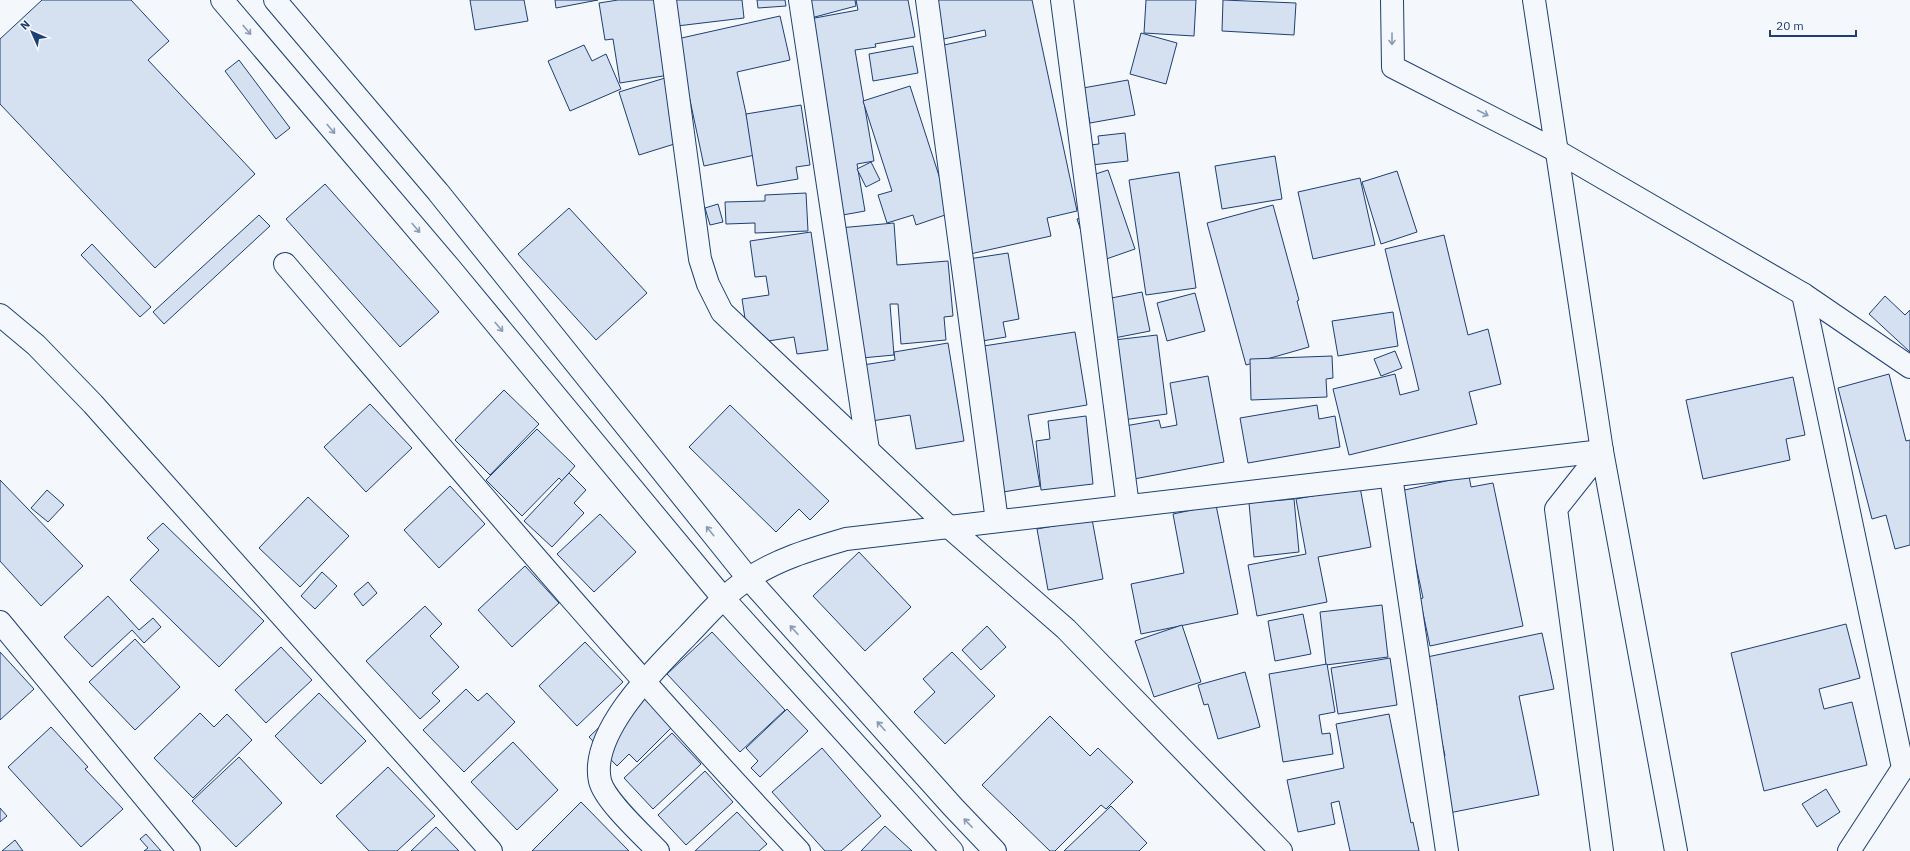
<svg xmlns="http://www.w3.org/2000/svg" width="1910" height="851" font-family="'IBM Plex Sans',sans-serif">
  <rect width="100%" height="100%" fill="#f4f7fb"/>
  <g fill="#d5e0f0" stroke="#1d3f73">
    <path d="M42 0H131L169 41 148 60 255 174 155 268 0 104V39Z"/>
    <path d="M470 0H524L528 21 475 30Z"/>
    <path d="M555 0H598L556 8Z"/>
    <path d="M618 0H657L669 75 620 83 613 39 605 40 599 3Z"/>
    <path d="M674 0H742L744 18 677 26Z"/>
    <path d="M757 0H785L786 6 758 8Z"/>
    <path d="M807 0H855L856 6 811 18Z"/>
    <path d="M856 0H908L915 37 875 44 876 47 855 50 874 161 857 164 865 211 837 216 804 20 858 10Z"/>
    <path d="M930 0H1032L1077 211 1047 218 1051 236 970 254 930 48 986 36 985 30 939 40Z"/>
    <path d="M1146 0H1196L1194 36 1144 33Z"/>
    <path d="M1223 0 1296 3 1294 35 1222 31Z"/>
    <path d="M780 16 790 60 737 72 755 155 704 166 677 39Z"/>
    <path d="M1141 33 1177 43 1166 84 1130 74Z"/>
    <path d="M584 45 592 61 606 54 621 89 570 111 548 61Z"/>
    <path d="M913 46 918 73 873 81 869 54Z"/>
    <path d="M239 60 290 128 276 139 225 71Z"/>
    <path d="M665 78 684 141 639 155 619 92Z"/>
    <path d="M1128 80 1135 115 1090 123 1083 88Z"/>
    <path d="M910 86 951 213 916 225 913 215 887 223 878 195 892 191 863 101Z"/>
    <path d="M801 105 810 165 796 167 798 179 757 186 746 114Z"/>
    <path d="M1125 133 1128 161 1082 166 1080 146 1099 144 1098 136Z"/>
    <path d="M1275 156 1282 199 1222 209 1215 166Z"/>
    <path d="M871 162 880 180 866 187 857 169Z"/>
    <path d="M1108 170 1135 249 1092 264 1077 219 1089 215 1077 180Z"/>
    <path d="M1397 171 1417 232 1381 244 1362 182Z"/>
    <path d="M1179 172 1196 288 1146 295 1129 180Z"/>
    <path d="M1360 178 1375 245 1313 259 1298 192Z"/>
    <path d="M325 184 439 312 400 347 286 219Z"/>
    <path d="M806 193 808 231 755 233V223L726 224 725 202 765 201V195Z"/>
    <path d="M718 204 723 222 710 225 705 208Z"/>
    <path d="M1273 205 1299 300 1297 301 1309 347 1246 365 1207 223Z"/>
    <path d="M569 208 647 293 596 340 518 254Z"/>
    <path d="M259 215 270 226 164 324 153 312Z"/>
    <path d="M894 223 897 265 948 261 953 316 944 317 946 340 901 344 898 304H890L894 355 851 359 828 229Z"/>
    <path d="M811 232 828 350 797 354 794 337 749 344 742 299 769 295 766 276 755 277 750 241Z"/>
    <path d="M1444 235 1468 335 1488 329 1501 384 1469 392 1477 424 1349 455 1333 389 1395 374 1400 395 1419 390 1385 249Z"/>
    <path d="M92 244 151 307 140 317 81 255Z"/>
    <path d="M1008 253 1019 319 1003 322 1006 337 976 342 962 260Z"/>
    <path d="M1142 292 1150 331 1099 341 1091 302Z"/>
    <path d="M1195 293 1205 331 1167 341 1157 303Z"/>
    <path d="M1885 296 1905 315 1910 310V352L1869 314Z"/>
    <path d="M1393 312 1398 346 1338 356 1332 321Z"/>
    <path d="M1075 332 1087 405 1028 415 1040 486 997 493 977 347Z"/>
    <path d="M1157 335 1167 414 1108 422 1097 342Z"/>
    <path d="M948 343 964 441 916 449 910 415 859 423 850 367 895 360 894 352Z"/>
    <path d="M1395 351 1402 368 1381 376 1374 359Z"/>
    <path d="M1332 356 1333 378 1326 379 1327 397 1251 400 1250 359Z"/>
    <path d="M1889 374 1906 441 1910 440V545L1895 549 1886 515 1872 519 1838 388Z"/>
    <path d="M1208 376 1224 462 1118 482 1108 429 1159 420 1161 428 1177 425 1170 383Z"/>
    <path d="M1793 377 1805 435 1786 439 1790 460 1703 479 1686 400Z"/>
    <path d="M504 390 539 424 490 475 455 440Z"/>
    <path d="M370 404 412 448 366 492 324 447Z"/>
    <path d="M730 405 829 501 810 520 799 509 776 532 689 447Z"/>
    <path d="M1317 405 1319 419 1335 416 1340 447 1248 463 1240 418Z"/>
    <path d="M1086 416 1093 484 1041 490 1036 441 1050 439 1048 421Z"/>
    <path d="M537 429 575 466 562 481 559 478 522 516 486 480Z"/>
    <path d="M569 473 586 490 574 503 584 513 552 547 524 521Z"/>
    <path d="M1469 476 1471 487 1493 483 1523 626 1430 646 1420 599 1423 598 1400 491Z"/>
    <path d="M0 480 83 566 41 606 0 561Z"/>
    <path d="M450 486 485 524 439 568 404 530Z"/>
    <path d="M1360 487 1371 547 1318 557 1327 602 1257 616 1248 565 1306 554 1296 499Z"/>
    <path d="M47 490 64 505 48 522 31 508Z"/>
    <path d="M308 497 349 536 300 587 259 548Z"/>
    <path d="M1294 499 1299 552 1254 557 1249 503Z"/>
    <path d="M1216 505 1238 614 1141 634 1131 584 1184 573 1173 514Z"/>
    <path d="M600 514 636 552 594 592 557 554Z"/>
    <path d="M1092 519 1103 579 1048 590 1037 529Z"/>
    <path d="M163 523 264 621 219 667 130 580 159 550 147 538Z"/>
    <path d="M859 552 911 607 865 651 813 596Z"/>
    <path d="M525 566 559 603 512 647 478 610Z"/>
    <path d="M322 572 337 586 315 609 301 596Z"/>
    <path d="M368 582 377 593 363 606 354 594Z"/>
    <path d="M108 596 139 630 153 618 161 627 144 643 132 630 92 667 64 637Z"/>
    <path d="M1382 605 1388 657 1326 665 1320 612Z"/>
    <path d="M425 606 442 624 430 636 459 667 432 693 440 701 420 719 366 661Z"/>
    <path d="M1303 614 1311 654 1275 661 1268 621Z"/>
    <path d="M1846 624 1860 678 1819 689 1824 709 1852 702 1867 765 1764 791 1731 653Z"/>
    <path d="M1182 625 1201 682 1154 697 1135 641Z"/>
    <path d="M987 626 1006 647 981 670 962 650Z"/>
    <path d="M712 632 785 710 740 752 667 674Z"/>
    <path d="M1542 633 1554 689 1519 696 1539 795 1449 813 1437 757 1445 756 1434 705H1437L1427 657Z"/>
    <path d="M135 639 180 687 135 730 89 682Z"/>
    <path d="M585 642 623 682 577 726 539 686Z"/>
    <path d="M281 647 312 680 266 723 235 690Z"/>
    <path d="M0 652 34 689 0 720Z"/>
    <path d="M952 652 995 696 945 744 914 712 935 692 923 679Z"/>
    <path d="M1390 658 1397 705 1338 714 1331 668Z"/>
    <path d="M1327 664 1335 712 1319 715 1322 734 1330 733 1333 754 1283 762 1269 674Z"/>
    <path d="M1245 672 1260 727 1218 739 1208 704 1204 705 1198 685Z"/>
    <path d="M466 689 478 701 487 693 515 722 464 772 423 730Z"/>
    <path d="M637 691 672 727 637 762 629 754 617 766 589 737Z"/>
    <path d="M319 693 366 741 321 784 275 736Z"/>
    <path d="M787 709 808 731 760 777 751 768 758 761 746 748Z"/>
    <path d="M200 713 214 727 227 714 252 740 193 798 154 758Z"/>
    <path d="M1389 714 1411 823 1413 822 1419 851H1350L1339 801 1331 803 1335 824 1298 832 1287 780 1344 768 1336 724Z"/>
    <path d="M1050 716 1090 756 1098 748 1133 782 1106 809 1101 805 1055 851H1050L982 785Z"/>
    <path d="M51 727 88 767 85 769 123 809 81 847 8 767Z"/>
    <path d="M672 733 701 764 653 809 624 778Z"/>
    <path d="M513 742 558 790 517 830 471 782Z"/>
    <path d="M822 748 881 816 841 851H825L772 792Z"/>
    <path d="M239 757 282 803 236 847 192 801Z"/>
    <path d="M388 767 435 816 397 851H369L336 816Z"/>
    <path d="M705 771 733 802 686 845 658 815Z"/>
    <path d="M1826 789 1840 812 1817 827 1802 804Z"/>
    <path d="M581 802 629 851H532Z"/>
    <path d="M1111 806 1147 843 1139 851H1064Z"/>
    <path d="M0 808 7 816 0 822Z"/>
    <path d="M737 812 767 844 759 851H695Z"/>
    <path d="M885 826 912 851H861Z"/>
    <path d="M436 827 459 851H411Z"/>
    <path d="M146 834 161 851H144L148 848 140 839Z"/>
    <path d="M15 840 23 851H2Z"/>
  </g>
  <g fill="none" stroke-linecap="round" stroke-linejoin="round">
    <g stroke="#1d3f73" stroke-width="24">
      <g id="minor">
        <path d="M665 0 700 259 708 284 722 312 949 527 1066 629 1281 851"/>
        <path d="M800 0 868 450"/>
        <path d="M927 0 997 521"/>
        <path d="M1062 0 1128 506"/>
        <path d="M1392 0 1393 67 1557 151 1803 294 1910 367"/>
        <path d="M285 264C454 462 621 662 799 851"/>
        <path d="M1803 294 1903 768 1849 851"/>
        <path d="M0 315 36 345 93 404 491 851"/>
        <path d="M1391 476 1447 851"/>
        <path d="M0 622 189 851"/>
        <path d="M658 851C643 835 605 801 600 781 589 732 657 667 688 635 707 615 725 594 748 579 777 559 812 549 846 539L1602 451"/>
        <path d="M1602 851 1556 509 1602 451"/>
      </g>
    </g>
    <g stroke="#1d3f73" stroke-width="24">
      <g id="major">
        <path d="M222 0 449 267 723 598 952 851"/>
        <path d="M275 0 438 192 748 578 953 807 995 851"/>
        <path d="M1534 0 1602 451 1676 851"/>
      </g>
    </g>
    <use href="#minor" stroke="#f4f7fb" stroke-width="22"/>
    <use href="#major" stroke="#f4f7fb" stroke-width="22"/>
  </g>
  <defs><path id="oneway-shaft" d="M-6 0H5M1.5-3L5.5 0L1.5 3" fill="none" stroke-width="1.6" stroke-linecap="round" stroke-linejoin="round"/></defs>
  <g stroke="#889bb7">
    <use href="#oneway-shaft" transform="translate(247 30) rotate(50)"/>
    <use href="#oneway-shaft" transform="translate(1392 39) rotate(90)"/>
    <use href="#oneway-shaft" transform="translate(1483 113) rotate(27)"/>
    <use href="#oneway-shaft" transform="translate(331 129) rotate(50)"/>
    <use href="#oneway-shaft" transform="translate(416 228) rotate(50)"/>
    <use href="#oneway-shaft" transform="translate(499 327) rotate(50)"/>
    <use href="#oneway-shaft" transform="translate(710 531) rotate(-129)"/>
    <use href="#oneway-shaft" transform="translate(794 630) rotate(-132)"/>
    <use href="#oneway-shaft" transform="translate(881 726) rotate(-132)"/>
    <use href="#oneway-shaft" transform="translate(968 823) rotate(-134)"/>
  </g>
  <g transform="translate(32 32) rotate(315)" stroke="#f4f7fb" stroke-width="3" paint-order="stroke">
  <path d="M0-3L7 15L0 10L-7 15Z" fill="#1d3f73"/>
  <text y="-6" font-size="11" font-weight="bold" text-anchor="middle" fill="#1d3f73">N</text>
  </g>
  <path d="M1770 30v6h86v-6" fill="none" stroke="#1d3f73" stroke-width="2"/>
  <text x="1776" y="30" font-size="12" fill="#1d3f73" stroke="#f4f7fb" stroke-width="3" paint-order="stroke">20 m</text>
</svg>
